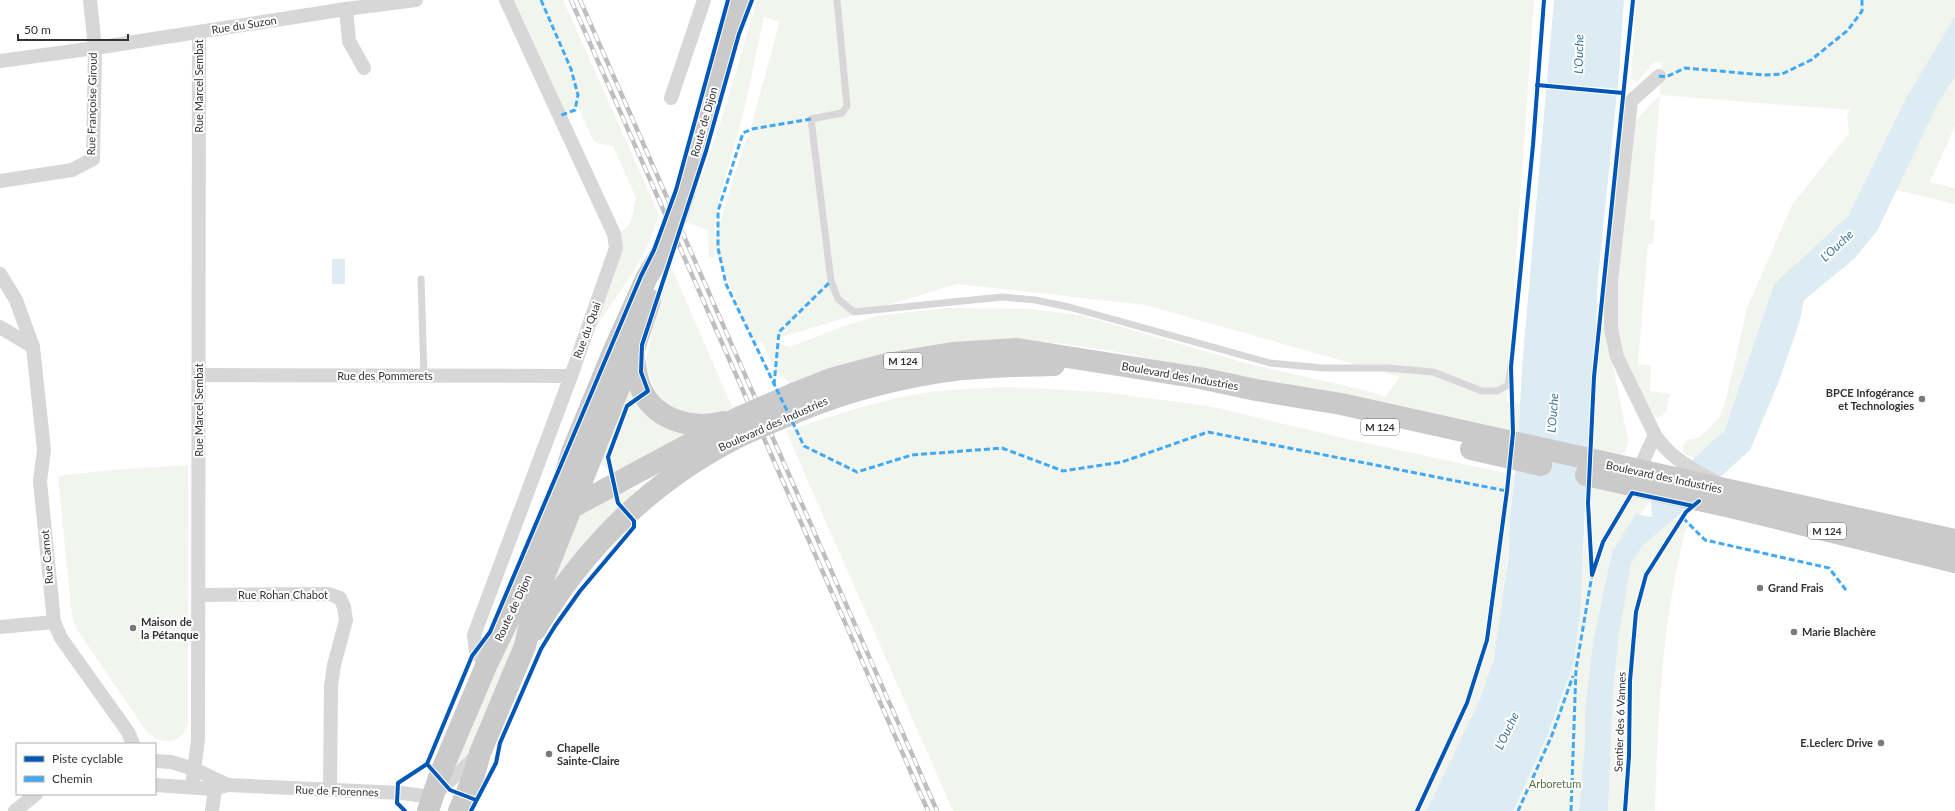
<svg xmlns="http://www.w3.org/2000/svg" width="1955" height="811" font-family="Lato,sans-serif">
  <rect width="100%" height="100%" fill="#fff"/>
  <g fill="#f1f5ed" fill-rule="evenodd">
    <path d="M512 0H563L659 215 648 245 632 274 595 328 619 232 625 229 630 224 636 198 613 146 596 143 592 138 578 107 562 112Z"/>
    <path d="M757 0H1534L1506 401 1520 404 1518 437 1240 377 1112 351 1057 343 994 342 792 385 775 370 762 342 756 344 714 249 715 257 709 258 708 230 686 222 723 115ZM764 17 779 21 778 28 748 138 746 139 713 245 717 206 743 115ZM957 284 1146 305 1400 377 1385 397 1368 391 1253 365 1080 315 1031 309 943 308 877 316 841 327 790 347 777 343 775 339Z"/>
    <path d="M1636 0H1955V16L1906 98 1848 216 1774 284 1724 432 1694 458 1683 453V446L1687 440 1699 438 1719 418 1726 400 1747 308 1792 205 1849 133 1847 116 1850 110 1660 95 1650 220H1655L1653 244H1648L1638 364 1651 366 1650 391 1670 394 1666 411 1662 416 1657 417 1653 414 1626 364 1617 326 1614 297 1631 128 1637 119 1660 95 1662 63 1654 62 1637 82 1631 79Z"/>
    <path d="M1955 52V126L1930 182 1955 188V204L1896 190Z"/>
    <path d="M669 262 733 409 706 418 668 410 656 392 647 369 646 360 653 330 654 309Z"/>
    <path d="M1596 324 1605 327 1628 440 1626 450 1618 456 1592 453Z"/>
    <path d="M628 378 698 430 613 474 600 463Z"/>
    <path d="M1006 387 1102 392 1208 406 1352 440 1514 475C1507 536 1508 599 1493 659 1480 712 1449 761 1426 811H953L786 431C827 418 869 403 912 395 943 389 975 389 1006 387Z"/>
    <path d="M188 465V724C180 745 163 746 147 732L78 631 72 618 58 476 112 470Z"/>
    <path d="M1587 485 1651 500 1612 552 1593 641 1585 709V741L1579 811H1513L1547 736 1574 662 1581 604Z"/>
    <path d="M621 489 641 490 542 595 574 512Z"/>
    <path d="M1672 521 1687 524C1662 618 1658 714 1655 811H1608L1613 692 1618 642 1631 564 1643 545Z"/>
    <path d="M525 593 521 629 472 750 461 763 454 764Z"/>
  </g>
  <g fill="#ddebf3">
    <path d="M1554 0H1624L1619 74 1598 278 1591 461 1585 504 1581 604 1574 662 1547 736 1513 811H1426L1479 702 1494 658 1508 561 1510 517 1518 444 1522 367Z"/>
    <path d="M1955 16V76L1937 105 1877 231 1854 259 1804 300 1800 320 1779 381 1750 450 1672 521 1643 545 1631 564 1618 642 1613 692 1608 811H1579L1585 741V709L1593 641 1612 552 1636 514 1652 517 1651 500 1711 442 1724 432 1774 284 1848 216 1906 98Z"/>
    <rect x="332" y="259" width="13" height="25"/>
  </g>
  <path fill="#fff" d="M1545 83 1619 89V95L1544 88Z"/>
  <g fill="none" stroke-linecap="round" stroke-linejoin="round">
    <g stroke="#d7d7d7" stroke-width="7">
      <path d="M837 0 847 106 842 113 811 119 831 281 838 299 854 312 1002 297 1035 300 1069 307 1270 363 1323 368H1387L1433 372 1482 391H1497L1508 385 1511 367"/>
      <path d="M421 279 424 376"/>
    </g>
    <g stroke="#d7d7d7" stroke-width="14">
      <path d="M90 0 95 48 346 9 416 0"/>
      <path d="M346 9 349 41 364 68"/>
      <path d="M0 61 95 48 93 159 72 170 0 181"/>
      <path d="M1659 76 1631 101 1611 281V328L1617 357 1655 435C1670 458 1691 468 1714 481"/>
      <path d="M671 98 704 0"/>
      <path d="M0 274 16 300 33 347 44 450 40 481 54 622 61 638 128 732 133 744"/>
      <path d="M0 327 33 347"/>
      <path d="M199 375 571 376"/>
      <path d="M1636 476 1655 435"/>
      <path d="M199 595 329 594 340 598 344 607 346 620 334 665 331 686 330 789"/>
      <path d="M0 627 54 622"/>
      <path d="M486 666 476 651 474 635 571 376 616 248 614 234 506 0"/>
      <path d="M155 761 171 762 194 769 228 785 402 793 431 797"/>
      <path d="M155 785 213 789 228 785"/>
      <path d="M192 787 198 739 199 32"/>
      <path d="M435 794 477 756"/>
      <path d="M15 811 36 794"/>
      <path d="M212 811 216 781"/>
    </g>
    <g stroke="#cacaca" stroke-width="22">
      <path d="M684 194 739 0"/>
      <path d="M633 352C635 364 636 379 642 391 657 421 693 430 724 422"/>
      <path d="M793 394 831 379 887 364 952 353 1017 349 1200 378 1256 390 1341 404 1955 540"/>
      <path d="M801 410C850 390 901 377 954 370 987 366 1021 366 1054 365"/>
      <path d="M1471 449 1541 465"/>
      <path d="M1586 475 1735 508 1955 562"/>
      <path d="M567 510 740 417"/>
      <path d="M535 630C587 543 655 477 746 433"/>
      <path d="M428 811 439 777 486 666 515 606 552 520 572 452 614 350 647 277 667 244"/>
      <path d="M459 811 473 778 480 753 525 646 533 610 543 579 633 352 650 300"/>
    </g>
    <g stroke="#bebebe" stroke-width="4.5">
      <g id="rail">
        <path d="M571 0 928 811"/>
        <path d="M580 0 937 811"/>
      </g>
    </g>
    <use href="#rail" stroke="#fff" stroke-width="3" stroke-dasharray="9" stroke-linecap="butt"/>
    <g stroke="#cacaca" stroke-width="22">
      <path d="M667 244 684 194"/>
      <path d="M740 417 793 394"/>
      <path d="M746 433 801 410"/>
    </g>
    <g stroke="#3fa9f5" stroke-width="3" stroke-dasharray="6 3" stroke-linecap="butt">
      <path d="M541 0 571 69 578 95 575 110 559 116"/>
      <path d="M1659 76 1666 77 1685 68 1764 75 1782 74 1811 60 1848 30 1862 11V0"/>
      <path d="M811 119 752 129 743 133 718 211V248L726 284 804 446 857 472 912 455 1002 448 1063 471 1122 462 1208 432 1507 491"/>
      <path d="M774 385 779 332 831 281"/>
      <path d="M1683 518 1705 540 1829 568 1846 590"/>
      <path d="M1518 811 1552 735 1573 676"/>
      <path d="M1571 811 1576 669 1592 575"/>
    </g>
    <g stroke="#fff" stroke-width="6">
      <g id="cycleway">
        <path d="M1633 0 1594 377 1588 503 1592 575 1603 542 1632 493 1693 506"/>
        <path d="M1537 85 1623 93"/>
        <path d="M427 764 450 790 476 800"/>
        <path d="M405 811 397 803 398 783 427 764 472 656 490 632 641 276 654 250 676 190 728 0"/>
        <path d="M471 811 496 763 500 743 541 649 555 626 580 591 634 527V521L618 503 608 457 627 406 648 391 641 372 642 345 706 151 739 34 752 0"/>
        <path d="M1417 811 1467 703 1487 640 1507 491 1513 433 1511 367 1533 145 1544 0"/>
        <path d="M1625 811 1629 756 1630 681 1636 612 1646 575 1686 512 1699 501"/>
      </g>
    </g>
    <use href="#cycleway" stroke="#0057b8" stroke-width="4"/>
  </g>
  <g fill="#7a7a7a" stroke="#fff" stroke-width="1.5">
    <circle cx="1922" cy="399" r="4"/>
    <circle cx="1760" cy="588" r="4"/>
    <circle cx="133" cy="628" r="4"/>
    <circle cx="1794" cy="632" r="4"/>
    <circle cx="1881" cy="743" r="4"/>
    <circle cx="549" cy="754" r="4"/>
  </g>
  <g text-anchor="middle" stroke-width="4" stroke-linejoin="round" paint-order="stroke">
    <g fill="#fff" stroke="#707070" stroke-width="1">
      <rect x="884" y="353" width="38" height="16" rx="3"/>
      <rect x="1361" y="419" width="38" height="16" rx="3"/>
      <rect x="1808" y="523" width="38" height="16" rx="3"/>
    </g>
    <g font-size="10" font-weight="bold" fill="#333">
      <text x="903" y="365">M 124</text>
      <text x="1380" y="431">M 124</text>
      <text x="1827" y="535">M 124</text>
    </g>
    <g font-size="11" fill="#333" stroke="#fff">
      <text transform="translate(244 25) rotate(-9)" y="4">Rue du Suzon</text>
      <text transform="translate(199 86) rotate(-90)" y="4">Rue Marcel Sembat</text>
      <text transform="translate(92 104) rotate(-89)" y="4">Rue Françoise Giroud</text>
      <text transform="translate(704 122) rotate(-74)" y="4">Route de Dijon</text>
      <text transform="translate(587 330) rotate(-70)" y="4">Rue du Quai</text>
      <text x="385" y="380">Rue des Pommerets</text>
      <text transform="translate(1180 376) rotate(10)" y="4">Boulevard des Industries</text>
      <text transform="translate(199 410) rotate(-90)" y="4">Rue Marcel Sembat</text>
      <text transform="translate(773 424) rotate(-24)" y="4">Boulevard des Industries</text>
      <text transform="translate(1664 477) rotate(12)" y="4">Boulevard des Industries</text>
      <text transform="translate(47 557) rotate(-95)" y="4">Rue Carnot</text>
      <text x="283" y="599">Rue Rohan Chabot</text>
      <text transform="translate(513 608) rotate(-65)" y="4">Route de Dijon</text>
      <text transform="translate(1620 722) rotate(-88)" y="4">Sentier des 6 Vannes</text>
      <text transform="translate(337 791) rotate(2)" y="4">Rue de Florennes</text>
    </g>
    <g font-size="11" font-weight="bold" fill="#333" stroke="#fff" text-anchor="start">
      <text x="1914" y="397" text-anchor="end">BPCE Infogérance<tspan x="1914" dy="13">et Technologies</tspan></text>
      <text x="1768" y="592">Grand Frais</text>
      <text x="141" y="626">Maison de<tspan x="141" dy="13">la Pétanque</tspan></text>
      <text x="1802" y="636">Marie Blachère</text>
      <text x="1873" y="747" text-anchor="end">E.Leclerc Drive</text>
      <text x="557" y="752">Chapelle<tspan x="557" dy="13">Sainte-Claire</tspan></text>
    </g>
    <g font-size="11" fill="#56703f" stroke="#fff">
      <text x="1555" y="788">Arboretum</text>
    </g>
    <g font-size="12" font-style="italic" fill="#3f7597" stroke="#fff">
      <text transform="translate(1579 54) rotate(-89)" y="4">L'Ouche</text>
      <text transform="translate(1837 246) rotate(-43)" y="4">L'Ouche</text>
      <text transform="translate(1553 413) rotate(-86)" y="4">L'Ouche</text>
      <text transform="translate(1507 731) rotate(-64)" y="4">L'Ouche</text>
    </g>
  </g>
  <rect x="16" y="743" width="140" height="52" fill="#ffffff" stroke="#adadad"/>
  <rect x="24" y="756" width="20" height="6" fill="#0057b8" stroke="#adadad"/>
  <text x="52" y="763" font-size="12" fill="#333333">Piste cyclable</text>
  <rect x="24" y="776" width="20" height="6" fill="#3fa9f5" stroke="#adadad"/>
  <text x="52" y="783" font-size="12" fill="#333333">Chemin</text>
  <path d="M18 34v6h110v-6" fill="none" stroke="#333333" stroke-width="2"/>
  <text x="24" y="34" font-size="12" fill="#333333" stroke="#ffffff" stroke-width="3" paint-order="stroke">50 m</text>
</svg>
